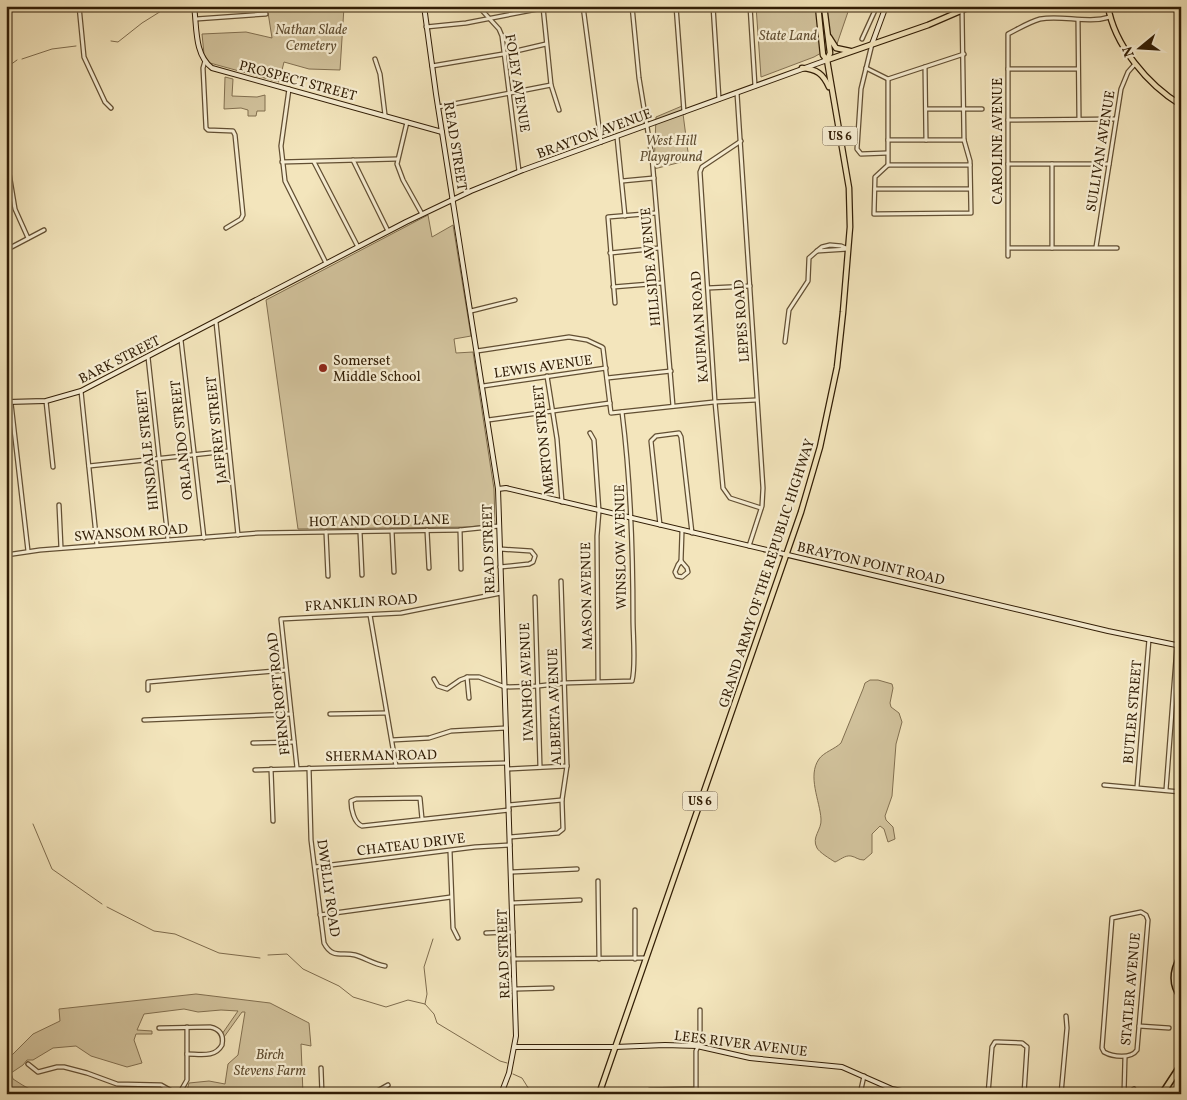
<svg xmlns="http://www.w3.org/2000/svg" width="1187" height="1100" font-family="Vollkorn,serif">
<rect width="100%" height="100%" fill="#f3e5bc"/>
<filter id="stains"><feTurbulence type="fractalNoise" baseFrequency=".004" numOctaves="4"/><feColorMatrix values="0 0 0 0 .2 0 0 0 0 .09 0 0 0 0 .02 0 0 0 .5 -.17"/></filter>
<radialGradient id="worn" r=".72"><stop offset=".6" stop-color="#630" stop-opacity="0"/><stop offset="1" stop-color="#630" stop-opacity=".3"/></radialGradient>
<!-- green -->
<g fill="#d2c39d" stroke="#827051">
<polygon points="267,6 344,7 340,70 309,69 284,62 279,82 210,63 204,54 202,34 246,32 272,38"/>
<polygon points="756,6 850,6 837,44 814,57 761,77"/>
<polygon points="225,77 233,79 232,96 257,97 265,95 265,111 257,111 256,116 248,116 248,110 241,108 224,109"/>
<polygon points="682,106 689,160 654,169 656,117"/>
<polygon points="428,215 432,237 453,225 471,336 454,339 456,353 473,352 494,489 495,524 469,527 298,529 266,300"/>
<path d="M870,680H878L892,684L893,688L890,703L891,707L899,713L902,722L896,744L892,796L885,816L886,820L893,827L895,839L888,842L884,829L880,826L872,834V853L864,860C858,860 856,857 851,856C845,855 840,860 835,862C830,859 819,852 817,848C811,837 822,830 821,819C820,801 807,776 819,759C824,752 835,749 841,743L863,689L865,683Z"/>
<path d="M196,994L270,1003L309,1023L311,1046L301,1044L303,1094H186L189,1083L209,1081L225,1084L228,1064L238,1055L245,1012H242L224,1037L222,1034L238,1011L221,1010L198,1012L184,1009L144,1014L137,1030L152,1031V1034H136L134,1040L142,1063L127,1067L91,1056L76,1046L53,1048L33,1060H27L23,1065L11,1073L13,1079C21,1084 29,1090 39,1092C48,1094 57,1091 67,1094H6V1061L33,1034L60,1021L59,1009Z"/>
</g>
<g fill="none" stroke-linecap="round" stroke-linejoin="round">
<!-- stream -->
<g stroke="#7e6c4e" stroke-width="1">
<polyline points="111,41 118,42 142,23 166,8"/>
<polyline points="22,59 52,49 76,46"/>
<polyline points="6,68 17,60"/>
<polyline points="33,824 52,869 102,904"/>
<polyline points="107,907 154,931 175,934 219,953 260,958"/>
<polyline points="268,955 287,954 303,969 339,986 353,997 386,1007 408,1000 425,1004 434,1014 437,1023 500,1061 507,1063"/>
<polyline points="425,1004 427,994 424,967 433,939"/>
<polyline points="513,1074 522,1078 532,1094"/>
</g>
<defs>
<g id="street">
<polyline points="79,6 84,57 105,102 111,108"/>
<polyline points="478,6 499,29 502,36 519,171"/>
<polyline points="583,6 601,142"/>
<polyline points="632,6 639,78 652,157 673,406"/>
<polyline points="676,6 684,112"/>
<polyline points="713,6 719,99"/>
<polyline points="750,6 755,86"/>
<polyline points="543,7 551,85 559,110"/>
<polyline points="196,19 266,14"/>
<polyline points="1078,20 1079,119"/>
<polyline points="426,27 466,23 543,8"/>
<polyline points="862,39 877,6"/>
<polyline points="872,44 861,89 857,149 861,154 887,153"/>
<polyline points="375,59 380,74 385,115"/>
<polyline points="205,61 203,68 206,128 208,130 233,131 235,135 243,215 241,219 226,228"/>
<polyline points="432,66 503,54 546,44"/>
<polyline points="925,67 926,140"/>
<polyline points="866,68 888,79 964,54"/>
<polyline points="1008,69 1078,69"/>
<polyline points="888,79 888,165 875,177 874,214 971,213 970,161 964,140 962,10"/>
<polyline points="289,89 281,146 285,181 326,263"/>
<polyline points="737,93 763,488 762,506 749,546"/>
<polyline points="438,107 551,85"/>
<polyline points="926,109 982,109"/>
<polyline points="1008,120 1116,119"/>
<polyline points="407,122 397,164 403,180 422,214"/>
<polyline points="617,137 625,216"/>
<polyline points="888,140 964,140"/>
<polyline points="741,141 702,167 700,172 715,402 723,488 730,498 761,508"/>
<polyline points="6,155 15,209 28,238"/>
<polyline points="353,160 388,231"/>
<polyline points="282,162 397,159"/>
<polyline points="314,162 358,247"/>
<polyline points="1008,164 1109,164"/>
<polyline points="1052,164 1052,248"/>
<polyline points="888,165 970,165"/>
<polyline points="622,181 654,178"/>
<polyline points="875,189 970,189"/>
<polygon points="830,245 841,246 848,249 817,251 822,247"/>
<polyline points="1096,247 1121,89 1128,72 1135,64"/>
<polyline points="1009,248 1117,248"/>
<polyline points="6,250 44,230"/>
<polyline points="610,253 659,248"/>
<path d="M1008,256V34C1018,29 1029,22 1040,19C1063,15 1087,24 1110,17"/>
<polyline points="613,287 662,283"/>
<polyline points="708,288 750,286"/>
<polyline points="615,303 608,217 656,213"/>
<polyline points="471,311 515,300"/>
<polyline points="216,322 238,535"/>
<polyline points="181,340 204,538"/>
<polyline points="785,342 789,310 808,281 809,258 817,251"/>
<polyline points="477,351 569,337 587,340 602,347 603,348 611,413 714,402 756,400"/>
<polyline points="148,357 168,540"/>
<polyline points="547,376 557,439 562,502"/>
<polyline points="607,378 671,371"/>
<polyline points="483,386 606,368"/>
<polyline points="81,391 97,545"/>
<polyline points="46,401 53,467"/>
<polyline points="11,403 28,551"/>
<polyline points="488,420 610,403"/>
<polyline points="590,433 594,440 599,511 597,536 598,681"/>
<polyline points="89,466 229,451"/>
<polyline points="59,505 61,548"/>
<polyline points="660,525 651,441 656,436 679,433 681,437 692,533"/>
<polyline points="427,530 429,568"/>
<polyline points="460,530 461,569"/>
<polyline points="392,531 394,572"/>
<polyline points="326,532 328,576"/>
<polyline points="360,532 362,575"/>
<polyline points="500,549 531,551 535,556 533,562 529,564 500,567"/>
<polyline points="6,555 40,550 258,533 460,530 499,526"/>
<polygon points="681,561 687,568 688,572 682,577 677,576 675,572 678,565"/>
<polyline points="681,561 682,531"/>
<polyline points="535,597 540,767"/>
<polyline points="370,615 396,766"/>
<polyline points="467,677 469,698"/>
<path d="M434,679L438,686L447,689L460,680L468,677H479L505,687L538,686L564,683L632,681C636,666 633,636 633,619C633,548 631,483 622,412"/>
<polyline points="148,690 148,682 286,670"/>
<polyline points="330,714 386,713"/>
<polyline points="144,720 291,714"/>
<polyline points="392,740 429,738 451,731 506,728"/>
<polyline points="253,743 294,742"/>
<polyline points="297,768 281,619 401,613 501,593"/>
<path d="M309,768L311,840L324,943C332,959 342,952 355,955C365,958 374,964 385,966"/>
<polyline points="271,769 273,821"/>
<polyline points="508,769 567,766"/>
<polyline points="255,770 507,763"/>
<polyline points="1104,785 1181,792"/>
<polyline points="1137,787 1149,639"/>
<polyline points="1166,790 1177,645"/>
<polyline points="509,805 562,800"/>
<path d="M422,819L420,798L356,799L351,801C351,809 354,823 362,826L509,810"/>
<polyline points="510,837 558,833 563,829 562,800 567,766 561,581"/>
<polyline points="450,851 453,928 458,938"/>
<polyline points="315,867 475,847 510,845"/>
<polyline points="512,872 577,869"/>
<polyline points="598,881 599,959"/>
<polyline points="513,903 580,900"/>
<polyline points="635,910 635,959"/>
<path d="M1141,912L1146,915L1148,920L1137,1050C1131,1059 1113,1057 1104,1052L1102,1048L1112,918Z"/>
<polyline points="320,915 451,897"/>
<polyline points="486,933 513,932"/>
<polyline points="514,959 646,958"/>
<polyline points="516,989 552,988"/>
<polyline points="1139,1026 1169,1028"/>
<path d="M159,1028L210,1027C220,1029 224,1035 222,1045C215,1058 200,1054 187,1054"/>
<polyline points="28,1064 38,1072 57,1067 64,1067 87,1073 117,1084 161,1085 177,1094"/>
<polyline points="321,1068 322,1094"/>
<polyline points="650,1090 696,1089 696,1051 700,1042 700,1010"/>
<polyline points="179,1094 187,1080 187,1027"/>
<polyline points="372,1094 388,1085"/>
<polyline points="860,1094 864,1076"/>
<polyline points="988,1094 992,1047 995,1042 998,1042 1022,1043 1027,1047 1024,1094"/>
<polyline points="1061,1094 1067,1028 1066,1016"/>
<polyline points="1124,1094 1125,1057"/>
<polyline points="1127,1094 1134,1089"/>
</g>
<g id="secondary">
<path d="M194,6C197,26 194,55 212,68L442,132"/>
<polyline points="424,6 436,94 498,489 516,1036 509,1073 501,1094"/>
<polyline points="872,44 886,6"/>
<polyline points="6,402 46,401 81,391 406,222 471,191 523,170 827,60"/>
<polyline points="498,489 506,488 1108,631 1181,646"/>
<polyline points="515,1047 615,1047 665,1045 697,1046 750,1058 842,1067 892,1089 906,1092 929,1094"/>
</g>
<g id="primary">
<polyline points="824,6 830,53 827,60"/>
<path d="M1108,6C1114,45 1148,85 1181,105"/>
<polyline points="829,37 836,48 850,51"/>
<polyline points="827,60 928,25 972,6"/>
<path d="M802,68C817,69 823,74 829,87"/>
<polyline points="599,1094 801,512 820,447 837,367 843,312 850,227 849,188 827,60 823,55 818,6"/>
</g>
<g id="highway">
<path d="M1181,956C1173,970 1171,984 1181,997"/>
<polyline points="1162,1094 1181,1065"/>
</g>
</defs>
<!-- street casing -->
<use href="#street" stroke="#624f33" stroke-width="5.5"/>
<!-- secondary casing -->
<use href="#secondary" stroke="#311d05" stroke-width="6"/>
<!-- primary casing -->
<use href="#primary" stroke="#311d05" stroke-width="7"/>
<!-- highway casing -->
<use href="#highway" stroke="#311d05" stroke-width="8"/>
<!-- street -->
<use href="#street" stroke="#f7eed3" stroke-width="3"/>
<!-- secondary -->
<use href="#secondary" stroke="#f7eed3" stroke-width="4"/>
<!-- primary -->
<use href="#primary" stroke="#f3e5bc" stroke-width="4.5"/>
<!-- highway -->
<use href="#highway" stroke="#f3e5bc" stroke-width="5"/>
</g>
<!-- markers -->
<circle fill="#8f2418" stroke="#f7eed3" stroke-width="2" cx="323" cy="368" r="5"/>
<g text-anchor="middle" stroke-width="4.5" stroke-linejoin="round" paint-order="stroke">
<!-- shield labels -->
<g fill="#f7eed3" stroke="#6c5c43" stroke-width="1">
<rect x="822.5" y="126.5" width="35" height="19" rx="4"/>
<rect x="682.5" y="791.5" width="35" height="19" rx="4"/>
</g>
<g font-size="12" font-weight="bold" fill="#311d05">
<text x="840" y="140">US 6</text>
<text x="700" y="805">US 6</text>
</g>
<!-- park labels -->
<g font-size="14" font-style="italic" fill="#614f33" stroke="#f7eed3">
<text x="311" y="34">Nathan Slade<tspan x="311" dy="16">Cemetery</tspan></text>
<text x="788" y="40">State Land</text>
<text x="671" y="145">West Hill<tspan x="671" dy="16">Playground</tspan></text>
<text x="270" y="1059">Birch<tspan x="270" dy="16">Stevens Farm</tspan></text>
</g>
<!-- street labels -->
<g font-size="14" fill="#311d05" stroke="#f7eed3">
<text transform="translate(298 80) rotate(15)" y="5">PROSPECT STREET</text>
<text transform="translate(518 83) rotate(81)" y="5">FOLEY AVENUE</text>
<text transform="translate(594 133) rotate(-20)" y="5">BRAYTON AVENUE</text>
<text transform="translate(997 141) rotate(-90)" y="5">CAROLINE AVENUE</text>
<text transform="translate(456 146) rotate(81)" y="5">READ STREET</text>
<text transform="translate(1100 151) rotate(-81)" y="5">SULLIVAN AVENUE</text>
<text transform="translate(650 267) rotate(-95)" y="5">HILLSIDE AVENUE</text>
<text transform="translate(741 321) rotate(-94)" y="5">LEPES ROAD</text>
<text transform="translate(699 327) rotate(-94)" y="5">KAUFMAN ROAD</text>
<text transform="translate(119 359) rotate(-27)" y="5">BARK STREET</text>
<text transform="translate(543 366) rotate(-8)" y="5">LEWIS AVENUE</text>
<text transform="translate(216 430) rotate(-96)" y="5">JAFFREY STREET</text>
<text transform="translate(181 440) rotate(-96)" y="5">ORLANDO STREET</text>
<text transform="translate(543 440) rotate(-96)" y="5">MERTON STREET</text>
<text transform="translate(147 450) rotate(-96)" y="5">HINSDALE STREET</text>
<text transform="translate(379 520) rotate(-1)" y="5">HOT AND COLD LANE</text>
<text transform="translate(131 532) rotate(-4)" y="5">SWANSOM ROAD</text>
<text transform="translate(620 547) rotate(-91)" y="5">WINSLOW AVENUE</text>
<text transform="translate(488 549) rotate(-92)" y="5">READ STREET</text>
<text transform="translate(871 563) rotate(13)" y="5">BRAYTON POINT ROAD</text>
<text transform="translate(766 573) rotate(-72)" y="5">GRAND ARMY OF THE REPUBLIC HIGHWAY</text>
<text transform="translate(586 596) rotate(-91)" y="5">MASON AVENUE</text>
<text transform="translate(361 602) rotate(-4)" y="5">FRANKLIN ROAD</text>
<text transform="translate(526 682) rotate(-92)" y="5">IVANHOE AVENUE</text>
<text transform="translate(278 694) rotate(-96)" y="5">FERNCROFT ROAD</text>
<text transform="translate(554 707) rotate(-92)" y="5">ALBERTA AVENUE</text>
<text transform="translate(1132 712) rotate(-85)" y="5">BUTLER STREET</text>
<text transform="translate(381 755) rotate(-1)" y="5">SHERMAN ROAD</text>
<text transform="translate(411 844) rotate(-7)" y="5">CHATEAU DRIVE</text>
<text transform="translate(329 888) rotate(82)" y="5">DWELLY ROAD</text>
<text transform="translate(503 954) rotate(-92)" y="5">READ STREET</text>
<text transform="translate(1130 989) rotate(-85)" y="5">STATLER AVENUE</text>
<text transform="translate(741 1043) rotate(7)" y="5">LEES RIVER AVENUE</text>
</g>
<!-- poi labels -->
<g font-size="14" fill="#311d05" stroke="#f7eed3" text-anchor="start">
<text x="333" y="365">Somerset<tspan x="333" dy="16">Middle School</tspan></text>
</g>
</g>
<!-- margin -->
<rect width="1187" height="1100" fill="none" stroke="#f3e5bc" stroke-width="25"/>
<rect x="8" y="8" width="1172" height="1085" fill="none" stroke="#311d05" stroke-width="2.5"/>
<rect x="12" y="12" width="1162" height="1075" fill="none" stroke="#311d05"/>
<!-- north arrow -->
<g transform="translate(1140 48) rotate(252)" stroke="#f7eed3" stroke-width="4" paint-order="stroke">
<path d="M0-4L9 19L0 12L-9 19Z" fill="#311d05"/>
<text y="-8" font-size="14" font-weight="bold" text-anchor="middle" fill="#311d05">N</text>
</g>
<rect width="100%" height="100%" filter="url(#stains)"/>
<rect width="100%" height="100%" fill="url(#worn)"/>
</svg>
